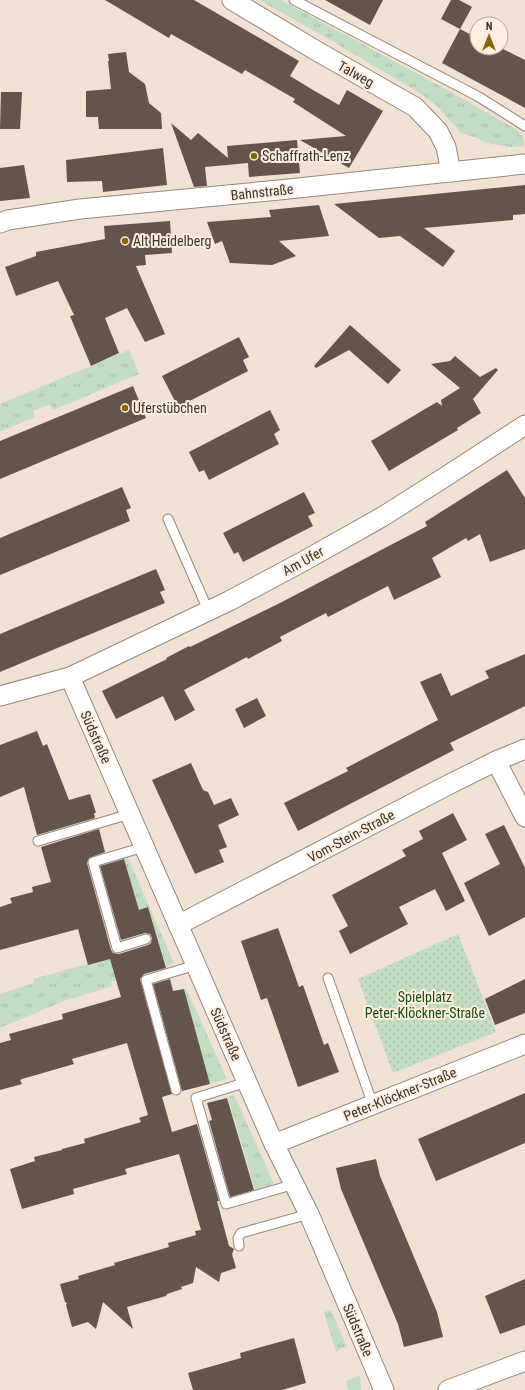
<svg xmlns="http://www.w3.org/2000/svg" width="525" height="1390" font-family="'Roboto Condensed',sans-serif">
<defs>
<pattern id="grass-tufts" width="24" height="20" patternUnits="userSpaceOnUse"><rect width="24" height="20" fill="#c3ddc1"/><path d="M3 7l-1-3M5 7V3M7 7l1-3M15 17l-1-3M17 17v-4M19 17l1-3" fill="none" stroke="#a8bea6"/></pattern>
<pattern id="park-dots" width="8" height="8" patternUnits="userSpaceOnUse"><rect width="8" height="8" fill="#c3ddc1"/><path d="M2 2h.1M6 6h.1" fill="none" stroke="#a8bea6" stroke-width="1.8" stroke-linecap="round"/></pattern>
</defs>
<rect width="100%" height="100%" fill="#f0e1d2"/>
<!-- grass -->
<g fill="url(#grass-tufts)">
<polygon points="259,0 281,0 451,92 517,130 523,137 524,146 510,147 491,144 484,142 477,138 461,133 437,106 421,94 332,41"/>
<polygon points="129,350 139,374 53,410 50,404 33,411 35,417 0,432 0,404"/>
<polygon points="128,858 174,963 166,966 148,907 139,910 124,859"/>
<polygon points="110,958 116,980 111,982 112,986 64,1001 0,1028 0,994 34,983 33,979"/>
<polygon points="186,988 227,1079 210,1084 184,989"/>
<polygon points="234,1095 274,1184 255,1190 228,1097"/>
<polygon points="331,1310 347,1347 342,1348 336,1352 324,1312"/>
<polygon points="360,1375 361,1390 348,1390 346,1381"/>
</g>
<!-- park -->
<polygon fill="url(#park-dots)" points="458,934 496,1032 393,1073 358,979"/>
<!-- building -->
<g fill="#65544c">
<polygon points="105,0 194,0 299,61 290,76 313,90 339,105 347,90 383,111 349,168 300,140 346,136 293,102 295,99 245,70 242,74 171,34 169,38"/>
<polygon points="325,0 383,0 370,25"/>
<polygon points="451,0 459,0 472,7 460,29 441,19"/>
<polygon points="460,29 477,38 477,48 501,48 525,60 525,108 442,63"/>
<polygon points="126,52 129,72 145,84 149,103 161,113 162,129 99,129 98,117 86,117 86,91 111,89 108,61 109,61 108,54"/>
<polygon points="1,92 22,92 20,129 0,129"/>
<polygon points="171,123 191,140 198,133 228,158 227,146 297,140 300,173 249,177 248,163 205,167 207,186 194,187"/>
<polygon points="163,148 167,185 103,192 102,181 67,182 66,160"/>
<polygon points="24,165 30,198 0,201 0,168"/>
<polygon points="525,185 525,214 513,215 513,220 424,228 455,251 443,267 400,236 379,238 334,204"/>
<polygon points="319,205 329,236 279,241 296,256 272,265 230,263 222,241 215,244 207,222 271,217 269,210"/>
<polygon points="170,221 172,253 145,255 146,265 136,266 165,334 145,342 127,308 105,318 119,353 91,366 70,316 74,315 58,281 16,296 5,267 36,256 36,252 105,239 104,226"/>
<polygon points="350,325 401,370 388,384 349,350 316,368 314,366"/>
<polygon points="239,337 249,357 243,360 248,371 178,407 162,376"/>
<polygon points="455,356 480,377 496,368 498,370 473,399 481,413 457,428 458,430 389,471 371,441 437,402 442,406 441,400 460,388 431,364 450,361"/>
<polygon points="133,386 146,418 0,479 0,441"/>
<polygon points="270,410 280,430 274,434 279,444 209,480 204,470 199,472 189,452"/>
<polygon points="507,470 525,498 525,549 490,562 480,534 468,541 466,538 432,558 441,577 394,600 388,586 328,617 326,613 280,637 282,641 248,659 247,657 184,690 195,710 186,715 175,721 163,696 116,719 102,691 167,659 166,658 189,646 190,647 280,603 427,526 425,522"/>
<polygon points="122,487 131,508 126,510 130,521 0,575 0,538"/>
<polygon points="304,492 315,513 308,516 313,526 243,562 238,552 234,554 223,533"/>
<polygon points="156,569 165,590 160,592 165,603 0,672 0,634"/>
<polygon points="525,654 525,706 450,743 454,750 298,831 284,803 348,771 346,768 438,720 420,682 441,673 451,696 489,678 485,671"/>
<polygon points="257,698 266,716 244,728 235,709"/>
<polygon points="37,731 43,746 47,744 69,800 90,794 96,813 94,813 95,818 37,835 24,787 0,797 0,745"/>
<polygon points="191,763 203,790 208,792 214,805 231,798 239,815 218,825 227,847 219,850 224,862 195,874 152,780"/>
<polygon points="453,813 467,840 442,853 465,901 446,911 435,889 399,907 408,924 350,954 339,931 348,926 332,895 406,856 402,850 423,839 419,831"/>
<polygon points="504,825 525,868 525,917 489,936 464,883 500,864 485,834"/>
<polygon points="99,829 105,852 89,858 87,863 111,950 113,953 119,954 148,945 151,943 152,938 150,934 145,933 121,940 100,866 124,859 139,910 148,907 166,968 144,974 140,979 172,1094 162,1097 172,1132 197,1124 219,1201 217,1201 229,1246 234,1249 232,1254 236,1268 221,1273 219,1282 196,1267 193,1283 181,1287 182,1289 167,1294 166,1296 127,1307 133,1329 103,1302 96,1329 88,1322 72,1327 66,1305 67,1303 65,1302 60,1284 79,1279 78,1276 115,1265 114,1263 169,1247 168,1243 196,1235 195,1231 201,1230 179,1154 125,1169 127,1174 73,1189 74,1194 22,1209 10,1169 35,1161 34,1157 62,1150 62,1149 85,1143 84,1139 141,1122 139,1118 148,1115 127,1043 72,1059 74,1064 22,1079 20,1080 22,1084 0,1090 0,1043 11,1040 9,1034 63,1019 62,1014 121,997 110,959 88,965 78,929 0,950 0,907 12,903 10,898 33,892 32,887 51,882 41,847"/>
<polygon points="278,928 299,987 303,985 324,1045 328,1043 339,1072 298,1087 267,998 261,1000 241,941"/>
<polygon points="170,979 173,991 184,989 210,1084 182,1091 153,984"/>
<polygon points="525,979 525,1013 495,1025 485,999"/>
<polygon points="525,1093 525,1143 436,1181 418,1139"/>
<polygon points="227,1098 254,1190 230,1197 209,1121 212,1120 207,1103"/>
<polygon points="376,1159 380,1176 437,1312 443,1337 404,1347 398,1324 341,1189 336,1168"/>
<polygon points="525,1279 525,1325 500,1334 485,1296"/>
<polygon points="294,1338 306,1383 282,1390 193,1390 188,1373 241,1358 240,1353"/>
</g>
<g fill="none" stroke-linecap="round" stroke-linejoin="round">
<defs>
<g id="service">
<polyline points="294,0 479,97 525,126"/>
<polyline points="168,519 208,610"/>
<polyline points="38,841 130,814"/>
<polyline points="144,847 93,862 117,948 146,939"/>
<polyline points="328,978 373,1105"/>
<polyline points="247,1082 196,1098 226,1204 295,1184"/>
<polyline points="176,1090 146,980 196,965"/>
<polyline points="239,1246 238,1238 241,1233 309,1214"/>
</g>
<g id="minor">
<polyline points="232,0 315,50 415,107 438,131 446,147 451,172"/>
<polyline points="0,223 8,220 80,209 279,190 525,164"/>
<polyline points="70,677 274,1144 309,1214 384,1390"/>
<polyline points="0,696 70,677 229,601 302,562 382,517 445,477 525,425"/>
<polyline points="496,761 525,817"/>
<polyline points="178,925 448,785 496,761 525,749"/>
<polyline points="274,1144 525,1044"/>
<polyline points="448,1390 525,1361"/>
</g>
</defs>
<!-- service casing -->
<use href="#service" stroke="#96897b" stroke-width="11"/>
<!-- minor casing -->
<use href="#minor" stroke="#96897b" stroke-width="21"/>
<!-- service -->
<use href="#service" stroke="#fff" stroke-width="9"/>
<!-- minor -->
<use href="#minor" stroke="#fff" stroke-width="19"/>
</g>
<!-- markers -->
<g fill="#856802" stroke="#fdeedf" stroke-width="1.5">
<circle cx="254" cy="156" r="4"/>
<circle cx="125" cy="241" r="4"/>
<circle cx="125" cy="408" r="4"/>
</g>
<g text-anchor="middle" stroke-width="4" stroke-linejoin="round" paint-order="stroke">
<!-- street labels -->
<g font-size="14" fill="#3a352f" stroke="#fdeedf">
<text transform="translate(356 74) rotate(29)" y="5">Talweg</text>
<text transform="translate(262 192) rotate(-6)" y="5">Bahnstraße</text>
<text transform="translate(303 561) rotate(-29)" y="5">Am Ufer</text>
<text transform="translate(96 737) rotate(66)" y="5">Südstraße</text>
<text transform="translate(351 836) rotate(-28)" y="5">Vom-Stein-Straße</text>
<text transform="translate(226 1034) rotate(66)" y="5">Südstraße</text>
<text transform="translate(400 1094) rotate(-22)" y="5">Peter-Klöckner-Straße</text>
<text transform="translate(358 1330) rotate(67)" y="5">Südstraße</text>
</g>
<!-- poi labels -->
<g font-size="14" fill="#3a352f" stroke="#fdeedf" text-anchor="start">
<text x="262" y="161">Schaffrath-Lenz</text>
<text x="133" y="246">Alt Heidelberg</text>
<text x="133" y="413">Uferstübchen</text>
</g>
<!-- park labels -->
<g font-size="14" fill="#164f15" stroke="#fdeedf">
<text x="425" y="1002">Spielplatz<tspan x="425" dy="16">Peter-Klöckner-Straße</tspan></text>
</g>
</g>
<!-- north arrow -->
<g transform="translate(489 36)"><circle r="19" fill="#fdeedf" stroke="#afa499"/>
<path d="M0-3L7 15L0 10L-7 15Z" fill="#856802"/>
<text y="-6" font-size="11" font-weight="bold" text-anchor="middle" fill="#3a352f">N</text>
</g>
</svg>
